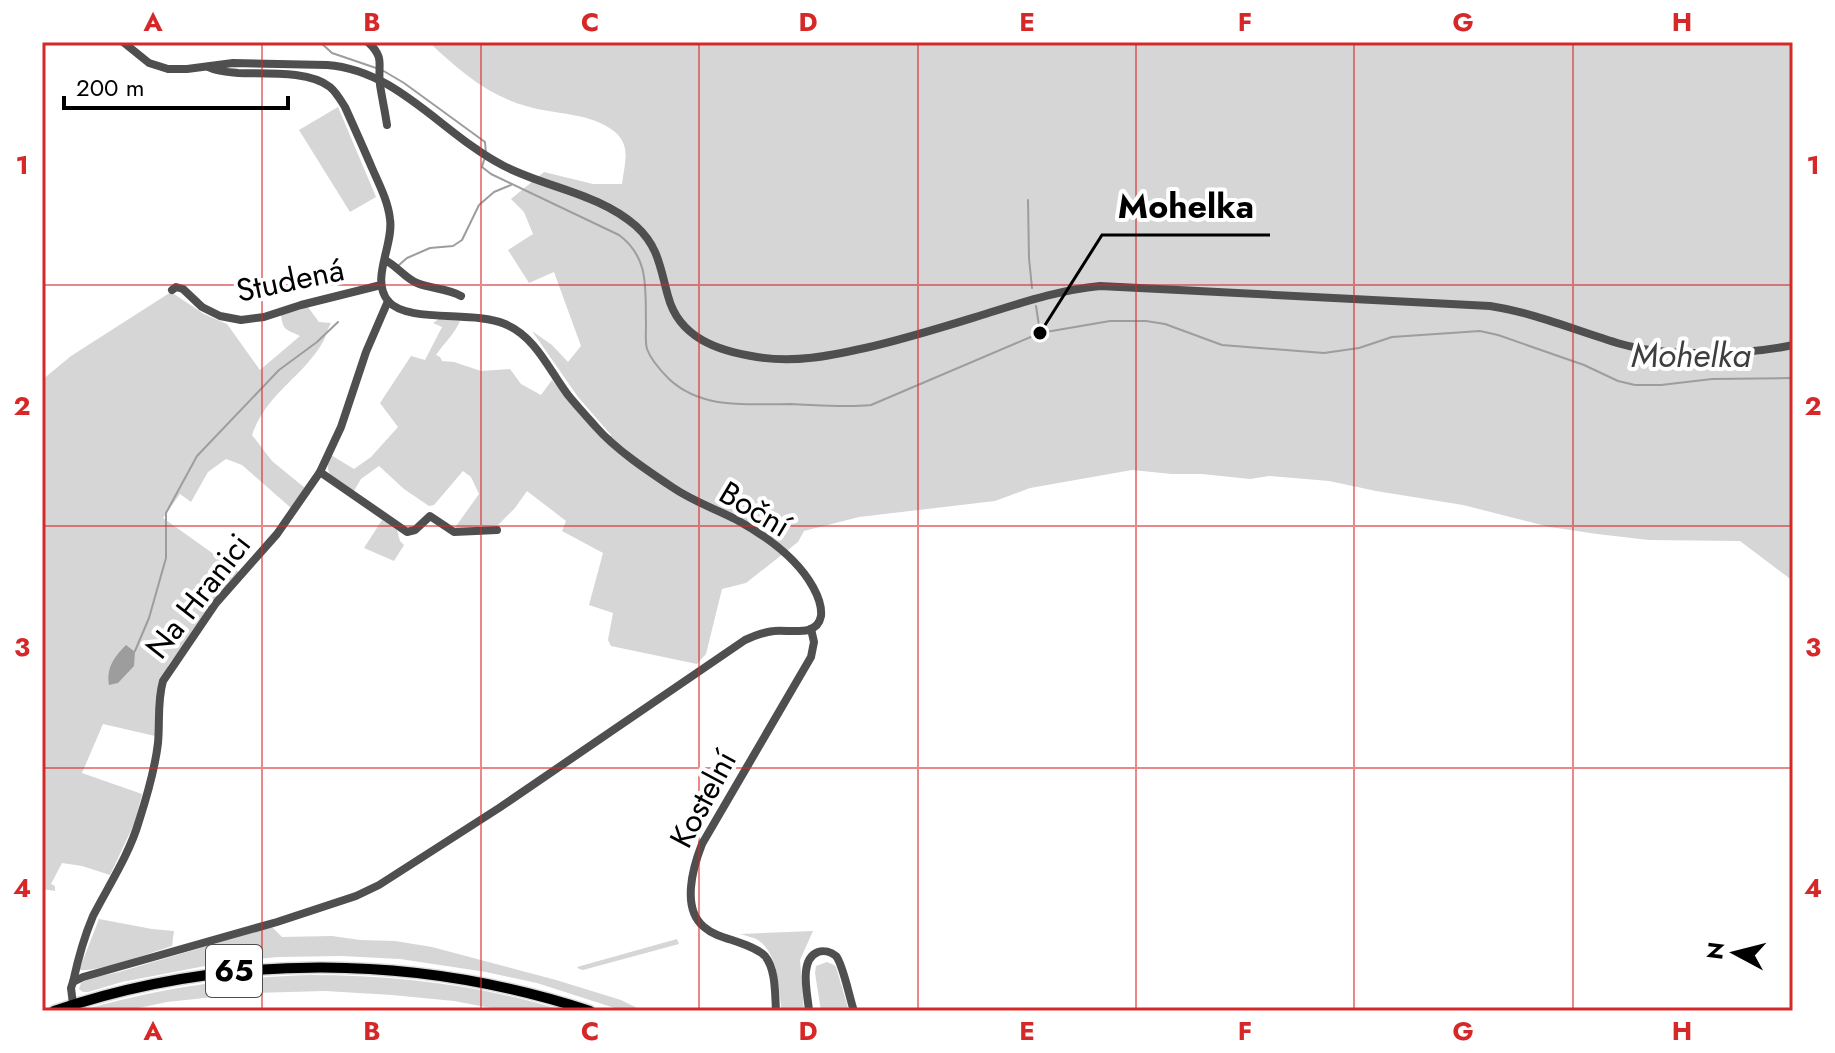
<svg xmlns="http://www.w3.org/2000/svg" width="1835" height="1053" font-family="Jost,sans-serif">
<rect width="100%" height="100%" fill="#fff"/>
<!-- green -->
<g fill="#d6d6d6">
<path d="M429,42H1793V581L1740,541L1649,540L1597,534L1550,527L1463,505L1376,491L1329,481L1269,476L1250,479L1202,474H1172L1132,470L1030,488L995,501L859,517L804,531L798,542L746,583L722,589L706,654L697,664L611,646L608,640L613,613L589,605L603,553L562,531L566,521L527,491L515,508L498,525L454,529L479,494L471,477L463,471L434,505L429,506L404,489L379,466L361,479L354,491C337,480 321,477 331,455L354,469L371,457L398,427L380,403L411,356L425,360L442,327L433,323L439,319L460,321C454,335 444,343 436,355L440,357L442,361L454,362L481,371L510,369L521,384L541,395L552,380L580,415L607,440L611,435L578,397L532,331L552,345L568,362L581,346L554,272L529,283L508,250L533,234L524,212L511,199L544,172L593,184H622C624,165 632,147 615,132C591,112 555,115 526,106C487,95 457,69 429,42Z"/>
<polygon points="338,107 376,197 350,212 299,130"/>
<path d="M171,292L204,314L227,324L260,370L300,336C287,329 283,332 281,315L308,307L319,322L331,323C328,328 326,335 324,340C304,377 267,392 252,435L272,461L305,488L291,508L242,465L226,459L208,472L191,502L180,494L163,518L239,572L169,664L163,676L155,736L103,724L82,773L142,794L135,822L110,875L82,866L62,863L51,884L55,886V891L42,889V380L71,356Z"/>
<polygon points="382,520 397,530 400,541 404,545 394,561 364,548"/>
<path d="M99,919L152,929L174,931L172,946C150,953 100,972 79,970Z"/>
<polygon points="272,927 282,937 332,936 360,940 395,941 432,947 556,980 621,1000 643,1011 624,1011 537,983 486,972 400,959 341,956 278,957 206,964 205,966 122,982 88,992 83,992 79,989 81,983 87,979 119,972"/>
<path d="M813,931L800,960L804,1011H782C778,988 779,954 758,940C753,937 746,936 740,934Z"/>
<polygon points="677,939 679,944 583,970 579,969 577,967"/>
<polygon points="827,962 834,965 836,967 849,1011 821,1011 815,973 816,966"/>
<path d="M310,975C396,975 482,985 564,1011H507L454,1001L392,995L325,991L251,993L167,1002L124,1011H79C155,989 231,977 310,975Z"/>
</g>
<!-- water -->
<path fill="#9d9d9d" d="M126,645L135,652L134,666L118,683L109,685C106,668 114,657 126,645Z"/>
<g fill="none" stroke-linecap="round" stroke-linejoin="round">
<!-- stream -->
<g stroke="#9d9d9d" stroke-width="2">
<polyline points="320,42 332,53 376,68"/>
<polyline points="382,70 404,83 485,142 486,154"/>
<path d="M484,160L482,167L491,174L619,235C650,258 645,289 646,324C646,332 645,342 647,349C651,360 661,371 669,379C702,410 749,404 791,404C818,405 844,408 871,405L1040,333L1110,321H1146L1165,324L1222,345L1324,353L1359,348L1392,337L1480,331L1498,335L1584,365L1618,381L1635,385H1661L1712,379L1793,378"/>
<polyline points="1028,200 1029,258 1032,288"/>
<polyline points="399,265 407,258 430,248 453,246 462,240 479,205 494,192 511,185"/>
<polyline points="1036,306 1040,332"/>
<polyline points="135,651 149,618 166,558 166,513 197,456 279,370 317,342 338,322"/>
</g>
<defs>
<path id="major" d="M54,1011C228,952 416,954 590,1011"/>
</defs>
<!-- major casing -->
<use href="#major" stroke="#dbdbdb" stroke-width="13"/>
<!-- minor -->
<g stroke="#4f4f4f" stroke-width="8">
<path d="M123,42L149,63L168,69H187L233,63L327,65C398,70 443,135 504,166C547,188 598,193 636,226C659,247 660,268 668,296C679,338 718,351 757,357C795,363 829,356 865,348C905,339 943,327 982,315C1021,303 1059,290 1100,286L1490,306C1536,313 1577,331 1621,344C1666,357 1748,355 1793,345"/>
<path d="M368,42C386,59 377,65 380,85C382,98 385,111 387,125"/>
<path d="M385,260C397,266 405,278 417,283C431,289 447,288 461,296"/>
<polyline points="172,290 176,287 183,289 202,307 220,316 241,320 264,317 301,305 381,285"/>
<polyline points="320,472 407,532 415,530 430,516 454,532 497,530"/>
<path d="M73,982C78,959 84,937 93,916C109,885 129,855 139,821C147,796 155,769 158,743C160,722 157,702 163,681L216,603L277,534L320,472L341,427L366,352L388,301"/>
<path d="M73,1004L71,988L73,982L83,977L277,922L356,896L379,885L499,808L745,640C754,636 763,632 774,631C789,629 817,638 821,616C822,606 818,596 813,587C797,558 766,536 737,520C714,508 694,502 672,487C648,471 615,449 596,427C587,417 577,406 568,395C549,370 536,337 505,324C473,310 408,324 388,301C370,279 394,245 390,219C388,201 379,184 372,168C363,147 354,127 345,107C340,99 336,92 330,87C309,70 264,74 238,73C227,72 218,72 208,67"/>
<path d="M776,1011C775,995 776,969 765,956C757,948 743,944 732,940C722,937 712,934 704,927C681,908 693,867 702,844L811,657L814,642L811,629"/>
<path d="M809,1011C808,995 798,960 818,952C824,950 831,952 836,956C843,964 850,1000 854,1011"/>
</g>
<!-- major -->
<use href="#major" stroke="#000" stroke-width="10"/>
</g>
<!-- grid -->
<path fill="none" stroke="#d62828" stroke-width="2" stroke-opacity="0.55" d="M262,42V1011M481,42V1011M699,42V1011M918,42V1011M1136,42V1011M1354,42V1011M1573,42V1011M42,285H1793M42,526H1793M42,768H1793"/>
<g text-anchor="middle" stroke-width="8" stroke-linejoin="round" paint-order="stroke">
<!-- shield labels -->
<rect fill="#fff" stroke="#4c4c4c" stroke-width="2" x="206" y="945" width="56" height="52" rx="6"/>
<g font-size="30" font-weight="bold" fill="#000">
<text x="234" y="981">65</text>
</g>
<!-- street labels -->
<g font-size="32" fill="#000" stroke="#fff">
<text transform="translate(290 280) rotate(-12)" y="11">Studená</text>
<text transform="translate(755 509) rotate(31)" y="11">Boční</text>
<text transform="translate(198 596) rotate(-52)" y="11">Na Hranici</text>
<text transform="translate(703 799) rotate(-62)" y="11">Kostelní</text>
</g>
<!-- water labels -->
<g font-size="34" font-style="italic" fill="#3e3e3e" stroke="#fff">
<text x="1691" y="367">Mohelka</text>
</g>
</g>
<!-- callouts -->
<path fill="none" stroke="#000" stroke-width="3" d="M1040 333L1102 235H1270"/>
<circle fill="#000" stroke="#fff" stroke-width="3" cx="1040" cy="333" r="8"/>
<g font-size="34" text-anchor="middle" font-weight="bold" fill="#000" stroke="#fff" stroke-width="8" stroke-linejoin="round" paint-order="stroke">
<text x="1186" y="218">Mohelka</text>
</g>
<!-- border -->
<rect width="1835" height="1053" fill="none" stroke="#ffffff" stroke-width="88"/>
<!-- north arrow -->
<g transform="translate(1735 953) rotate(277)" stroke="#ffffff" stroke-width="6" paint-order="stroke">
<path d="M0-6L14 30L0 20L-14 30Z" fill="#000000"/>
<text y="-12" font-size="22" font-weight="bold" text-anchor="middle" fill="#000000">N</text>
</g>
<!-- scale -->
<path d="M64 96v12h224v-12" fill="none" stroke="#000000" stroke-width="4"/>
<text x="76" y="96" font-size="24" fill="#000000" stroke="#ffffff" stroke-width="6" paint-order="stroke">200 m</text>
<rect x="44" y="44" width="1747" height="965" fill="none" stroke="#d62828" stroke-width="3"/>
<g font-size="26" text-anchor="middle" font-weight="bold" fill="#d62828">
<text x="153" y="31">A</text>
<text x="372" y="31">B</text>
<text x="590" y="31">C</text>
<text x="808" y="31">D</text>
<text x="1027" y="31">E</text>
<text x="1245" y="31">F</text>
<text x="1463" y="31">G</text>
<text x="1682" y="31">H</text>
<text x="22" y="174">1</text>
<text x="1813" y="174">1</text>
<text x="22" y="415">2</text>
<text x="1813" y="415">2</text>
<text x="22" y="656">3</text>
<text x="1813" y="656">3</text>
<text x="22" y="897">4</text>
<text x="1813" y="897">4</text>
<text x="153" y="1040">A</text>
<text x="372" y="1040">B</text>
<text x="590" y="1040">C</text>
<text x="808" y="1040">D</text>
<text x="1027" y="1040">E</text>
<text x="1245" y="1040">F</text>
<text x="1463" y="1040">G</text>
<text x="1682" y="1040">H</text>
</g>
</svg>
